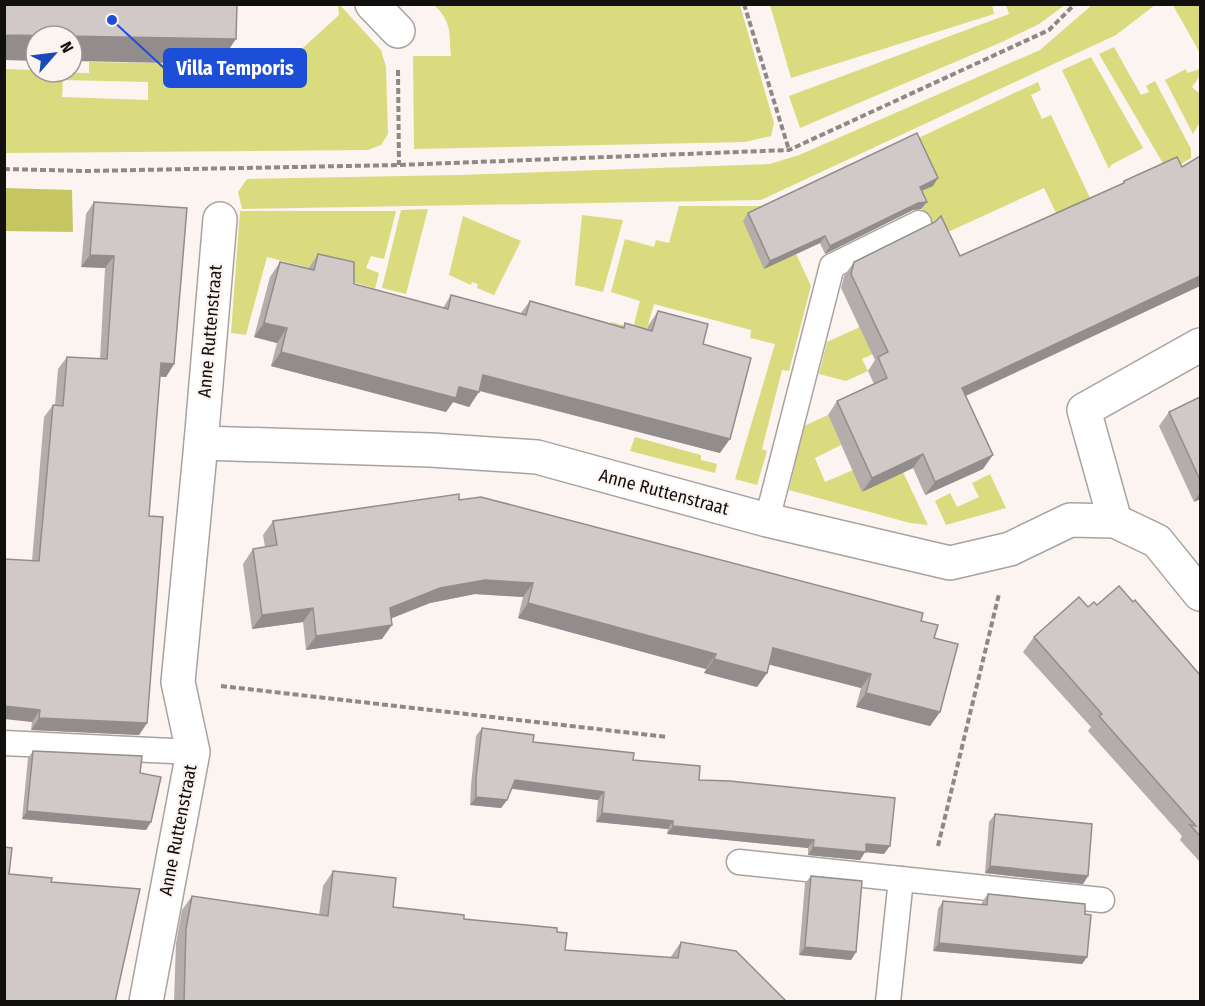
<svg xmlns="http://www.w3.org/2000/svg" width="1205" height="1006" font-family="'Fira Sans Condensed',sans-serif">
<rect width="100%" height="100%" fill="#fbf4f1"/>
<!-- green -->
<g fill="#dadb7e" fill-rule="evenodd">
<path d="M338,4L340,5L381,50L386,67L388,134L381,145L368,150L5,153V69L36,70V72L89,73V62L219,64L261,67L263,52L294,56L339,15ZM63,80L148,82V100L62,97Z"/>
<path d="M434,5H740L774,123L771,136L745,142L414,149L413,56H451C449,32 452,22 434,5Z"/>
<polygon points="992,5 994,14 791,78 770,5"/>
<polygon points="1006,5 1065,5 1039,24 1002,42 800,128 789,96 1009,14"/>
<polygon points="1092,5 1155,5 1116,35 761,200 242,209 238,192 247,179 459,175 770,164 799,155 1040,50"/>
<polygon points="1173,5 1200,5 1200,53 1174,7"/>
<polygon points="1114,47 1141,95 1149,92 1146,86 1155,81 1191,149 1191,158 1168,172 1099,54"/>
<polygon points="1091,57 1143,148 1111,165 1109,169 1062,70"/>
<polygon points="1186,69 1187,73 1200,69 1200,76 1192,87 1200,94 1200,122 1193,134 1165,80"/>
<polygon points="1038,82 1041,90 1031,95 1042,119 1051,115 1097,213 1060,221 1044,188 935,238 915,194 933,185 912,141"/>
<polygon points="679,206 774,206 811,286 789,371 782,370 762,449 767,451 757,485 735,479 775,344 750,338 751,330 654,304 642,346 609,331 611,322 633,328 640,301 611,292 625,239 654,247 656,240 669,243"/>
<polygon points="428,209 406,294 382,288 401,210"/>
<polygon points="240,211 396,211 384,259 371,256 366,268 379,273 375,289 344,279 344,277 267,257 246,335 231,333"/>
<polygon points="582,215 623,220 603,292 575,285"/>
<polygon points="463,216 521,241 494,295 477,288 478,284 472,282 471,285 449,275"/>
<polygon points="908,305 921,332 862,359 868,371 846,381 819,374 827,342"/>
<polygon points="828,415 841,445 815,458 825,482 853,470 863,492 902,470 928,525 910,523 789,490 804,426"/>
<polygon points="635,437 701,455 701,460 717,464 715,473 630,451"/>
<polygon points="990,474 1006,508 946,525 935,501 950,493 957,507 979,497 972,483"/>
</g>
<!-- forest -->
<polygon fill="#c5c662" points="5,188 72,190 73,232 5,231"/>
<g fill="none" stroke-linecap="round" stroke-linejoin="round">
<defs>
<g id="lane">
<polyline points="767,520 832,266 919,223"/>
<polyline points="4,743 193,752"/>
<polyline points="739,862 1102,900"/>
<polyline points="888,1002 901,879"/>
</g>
<g id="street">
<polyline points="372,4 398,31"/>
<polyline points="201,443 431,450 537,457 767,520 950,563 1010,549 1070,520 1115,521 1157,541 1200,594"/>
<polyline points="1115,521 1084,410 1200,345"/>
<polyline points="146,1002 193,752 178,682 201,443 220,219"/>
</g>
</defs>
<!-- lane casing -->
<use href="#lane" stroke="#a9a29f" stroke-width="27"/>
<!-- street casing -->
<use href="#street" stroke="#a9a29f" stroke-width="36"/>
<!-- path -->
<g stroke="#8e8987" stroke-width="4" stroke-dasharray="6 3" stroke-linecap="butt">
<polyline points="744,4 789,150"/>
<polyline points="398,70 399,165"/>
<polyline points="4,169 86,171 399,165 789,150 1049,30 1075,4"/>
<polyline points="221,686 667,737"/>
<polyline points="938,846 999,594"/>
</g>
<!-- lane -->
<use href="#lane" stroke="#fff" stroke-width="24"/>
<!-- street -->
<use href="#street" stroke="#fff" stroke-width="33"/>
</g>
<!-- wall -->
<g fill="#b4adac">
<polygon points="1200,156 1200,286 966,396 983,469 925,495 913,468 862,492 828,415 837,401 874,384 868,371 875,360 841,288 844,276 854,262 960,256 1122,184 1124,181 1182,167"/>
<polygon points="933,186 922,191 927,202 921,209 913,210 825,254 820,243 764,269 743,221 748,213"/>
<polygon points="94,202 174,364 166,377 160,376 149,516 147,723 139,735 31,730 32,722 32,561 44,417 53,405 55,405 58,369 67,357 100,359 105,268 81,267 86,214"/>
<polygon points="318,254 354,284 443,308 451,295 520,314 530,301 623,327 625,323 647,330 648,326 658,311 703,344 720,453 479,391 469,407 453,402 446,412 271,366 277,343 254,337 270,277 280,262 308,269"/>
<polygon points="1200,397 1200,499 1194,502 1159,426 1169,412"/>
<polygon points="459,500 921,621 934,638 940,712 930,726 856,707 861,688 769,664 767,673 757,687 704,673 706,669 518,618 523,597 475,594 430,603 391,618 382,639 306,650 303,622 252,629 243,564 253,549 265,547 263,535 273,521"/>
<polygon points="1133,602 1200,675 1200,862 1180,840 1182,836 1088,731 1091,727 1023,652 1034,637 1088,607 1097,605"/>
<polygon points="482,728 533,742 633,760 699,780 884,854 865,852 860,860 808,855 808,848 667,834 668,829 596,822 598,800 512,789 507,800 501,808 470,805 471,785 476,736"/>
<polygon points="33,751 140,773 151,822 146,830 22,819 28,758"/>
<polygon points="995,814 1088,876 1083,884 985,873 989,822"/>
<polygon points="333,871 393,907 464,919 557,932 565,950 670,958 681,942 787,1002 174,1002 176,943 182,910 192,896 319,915 323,886"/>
<polygon points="811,876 856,952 851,960 799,955 805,883"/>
<polygon points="988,894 1085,914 1087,957 1082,964 933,951 938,909 943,901 982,905 982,902"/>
</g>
<!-- shaded-wall -->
<g fill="#928d8c">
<polygon points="4,35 65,36 36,36 36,61 4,60"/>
<polygon points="72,36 236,39 219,64 72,61"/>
<polygon points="938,178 933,186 914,194 920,187"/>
<polygon points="927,202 921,209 913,210 825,254 830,246 918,203"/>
<polygon points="825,236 820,243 764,269 770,261"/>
<polygon points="90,255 114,256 105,268 81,267"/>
<polygon points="1200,276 1200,286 952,402 962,388"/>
<polygon points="264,323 287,328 277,343 254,337"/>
<polygon points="281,352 459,387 479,392 469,407 453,402 446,412 271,366"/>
<polygon points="161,363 174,364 166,377 152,376"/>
<polygon points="483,375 730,439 720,453 473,389"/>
<polygon points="923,454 913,468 862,492 872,478"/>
<polygon points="993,455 983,469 925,495 935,482"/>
<polygon points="1200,492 1200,499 1194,502"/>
<polygon points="485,580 533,583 523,597 475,594 430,603 380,623 390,608 440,588"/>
<polygon points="528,603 716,654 706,669 518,618"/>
<polygon points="313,608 303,622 252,629 262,615"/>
<polygon points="392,625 382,639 306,650 316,636"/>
<polygon points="773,648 871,674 861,688 763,663"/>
<polygon points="714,659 767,673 757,687 704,673"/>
<polygon points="866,693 940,712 930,726 856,707"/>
<polygon points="4,706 40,710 32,722 4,719"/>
<polygon points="39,718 147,723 139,735 31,730"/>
<polygon points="515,780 604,792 598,800 509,788"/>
<polygon points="476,797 507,800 501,808 470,805"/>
<polygon points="27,811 151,822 146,830 22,819"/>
<polygon points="602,813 673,821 668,829 596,822"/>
<polygon points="673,826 814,840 808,848 667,834"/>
<polygon points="866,844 890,846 884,854 865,852 860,860 808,855 813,847"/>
<polygon points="990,866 1088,876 1083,884 985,873"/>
<polygon points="939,943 1087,957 1082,964 933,951"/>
<polygon points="805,947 856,952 851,960 799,955"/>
</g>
<!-- building -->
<g fill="#d1c9c8" stroke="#928d8c" stroke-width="1.5">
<polygon points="4,4 237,4 236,39 4,35"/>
<polygon points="917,133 938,178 920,187 927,202 918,203 830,246 825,236 770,261 748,213"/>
<polygon points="1200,156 1200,276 962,388 993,455 935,482 923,454 872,478 837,401 887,378 878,357 888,352 851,274 854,262 935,222 941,216 960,256 1124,183 1124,181 1177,157 1182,167"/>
<polygon points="94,202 187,208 174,364 161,363 149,516 163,517 147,723 39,718 40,710 4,706 4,559 39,561 53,405 63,406 67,357 107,359 114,256 90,255"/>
<polygon points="318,254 354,262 354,284 448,309 451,295 526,315 530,301 624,328 625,323 652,331 658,311 708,324 703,344 751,358 730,439 483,375 479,392 459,387 456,398 281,352 287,328 264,323 280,262 314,270"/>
<polygon points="1200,397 1200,480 1169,412"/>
<polygon points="459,494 459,500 481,497 923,613 921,621 938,625 934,638 958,644 940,712 866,693 871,674 773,648 767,673 714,659 716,654 528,603 533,583 485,580 440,588 390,608 392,625 316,636 313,608 262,615 253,549 277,545 273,521"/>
<polygon points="1119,586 1133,602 1135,600 1200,675 1200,836 1190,825 1196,826 1099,716 1102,714 1034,637 1079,597 1088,607 1094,602 1097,605"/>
<polygon points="482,728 534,735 533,742 634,753 633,760 700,766 699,780 730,781 895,798 890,846 866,844 866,852 813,847 814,840 673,826 673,821 602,813 604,792 515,780 507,800 476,797 476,777"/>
<polygon points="33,751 142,756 140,773 161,777 151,822 27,811"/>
<polygon points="995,814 1092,824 1088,876 990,866"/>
<polygon points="4,847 12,848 9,874 52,878 51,882 140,889 115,1002 4,1002"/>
<polygon points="333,871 396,878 393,907 464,915 464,919 557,928 557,932 567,933 565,950 678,958 681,942 736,951 787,1002 184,1002 186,929 192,896 328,916"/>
<polygon points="811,876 862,881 856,952 805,947"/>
<polygon points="988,894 1085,904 1085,914 1091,915 1087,957 939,943 943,901 987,905"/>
</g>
<g text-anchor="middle" stroke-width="4.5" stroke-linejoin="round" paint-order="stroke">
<!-- street labels -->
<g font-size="18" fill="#12100f" stroke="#fbf4f1">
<text transform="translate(210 331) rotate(-85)" y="6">Anne Ruttenstraat</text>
<text transform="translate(664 492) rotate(15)" y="6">Anne Ruttenstraat</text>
<text transform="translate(178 830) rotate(-79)" y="6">Anne Ruttenstraat</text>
</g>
</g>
<!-- callouts -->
<path fill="none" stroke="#1d4ed8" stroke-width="2" d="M112 20L164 68"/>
<circle fill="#1d4ed8" stroke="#fbf4f1" stroke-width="2" cx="112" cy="20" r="6"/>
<rect fill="#1d4ed8" stroke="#1d4ed8" stroke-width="2" x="164" y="49" width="142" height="38" rx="6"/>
<g font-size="20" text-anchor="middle" font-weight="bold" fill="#fff">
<text x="235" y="75">Villa Temporis</text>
</g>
<!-- border -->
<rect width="1205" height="1006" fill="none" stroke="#12100f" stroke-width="12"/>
<!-- north arrow -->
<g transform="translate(54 54) rotate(62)"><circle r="28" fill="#fbf4f1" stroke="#9e9997" stroke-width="1.5"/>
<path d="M0-4.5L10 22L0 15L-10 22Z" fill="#194bb8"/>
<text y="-9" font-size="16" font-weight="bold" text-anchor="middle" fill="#12100f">N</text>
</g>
</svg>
